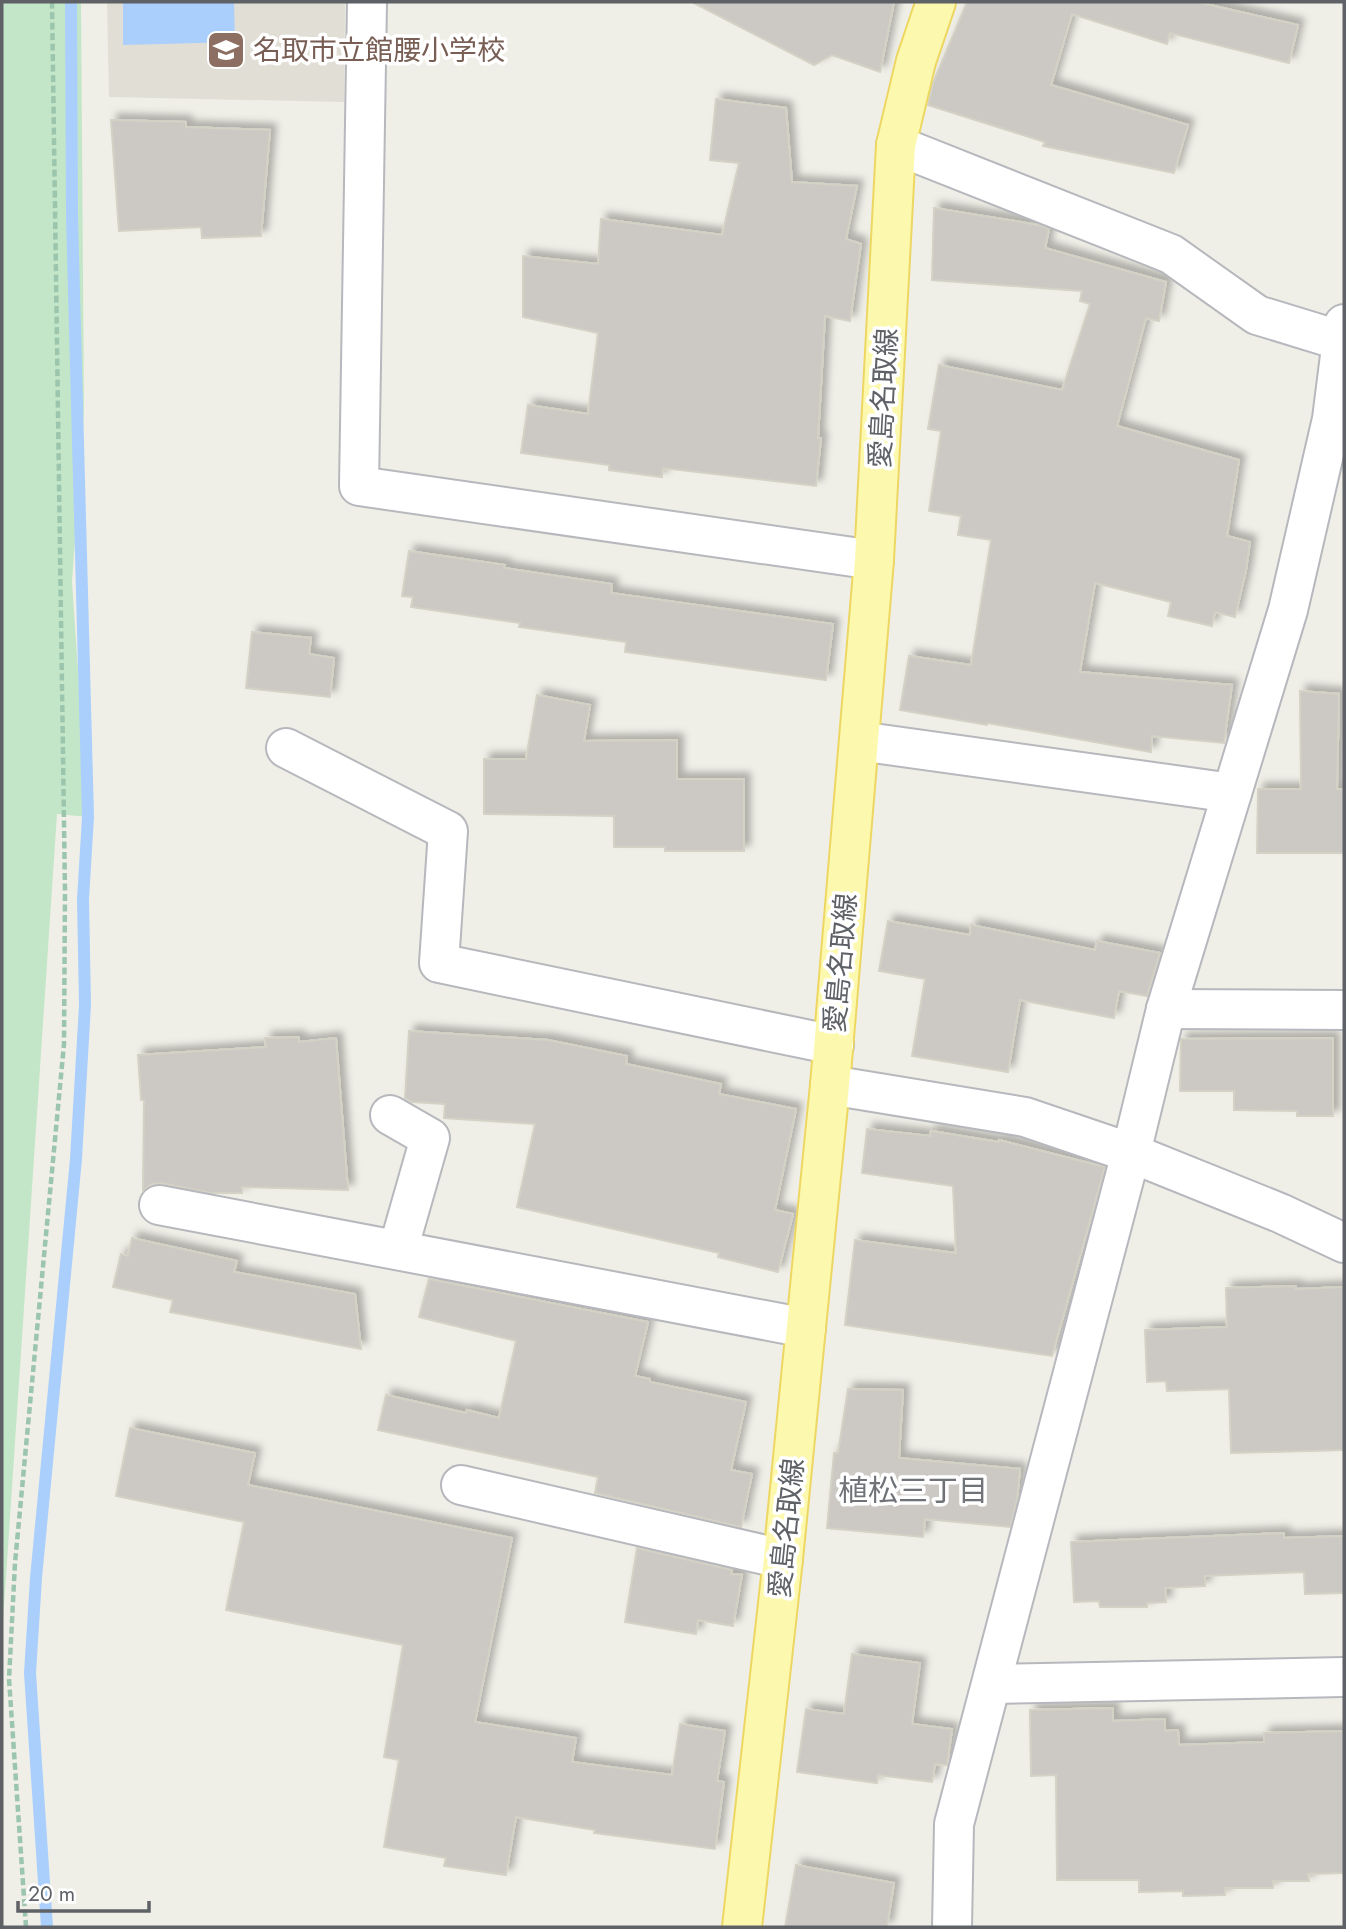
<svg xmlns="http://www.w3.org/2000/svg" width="1346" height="1929" font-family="Jost,'Noto Sans JP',sans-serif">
<defs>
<filter id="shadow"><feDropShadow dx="6" dy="-6" stdDeviation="3.5" flood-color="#0004"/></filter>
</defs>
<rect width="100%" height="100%" fill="#f0efe7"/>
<!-- education -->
<polygon fill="#e0ded5" points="107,2 345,2 344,102 109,97"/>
<!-- green -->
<polygon fill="#c4e6c8" points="2,2 81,2 84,410 72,582 88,817 57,814 2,1637"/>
<!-- water -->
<polygon fill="#aacffc" points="123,2 234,2 235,42 123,45"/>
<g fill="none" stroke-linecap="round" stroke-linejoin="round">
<!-- stream -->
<polyline stroke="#aacffc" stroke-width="12" points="47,1927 30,1673 36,1578 76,1159 85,1005 83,899 88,817 72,217 71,2"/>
</g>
<!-- building -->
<g fill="#ccc9c4" stroke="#d4d1c5" stroke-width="2" filter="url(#shadow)">
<polygon points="692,2 894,2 880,72 832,55 814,65"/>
<polygon points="967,2 1197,2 1298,25 1289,63 1170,33 1167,44 1072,14 1051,85 1188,125 1174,173 1043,146 1045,142 928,105 933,83"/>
<polygon points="716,99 786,108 792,182 857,186 846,239 861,244 850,321 825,316 818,438 821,438 816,486 663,468 662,477 609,470 609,465 521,453 528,405 588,414 598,333 523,317 523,256 598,264 601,219 722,235 739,163 710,160"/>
<polygon points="111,120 186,122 186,127 270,130 261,236 202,238 201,227 119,231"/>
<polygon points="934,208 1039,225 1049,229 1045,248 1166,282 1159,321 1146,318 1117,426 1239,460 1227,536 1250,542 1246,570 1235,617 1215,612 1212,626 1168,616 1171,602 1095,583 1080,672 1232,685 1224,743 1152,736 1151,752 988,723 987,725 900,710 909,656 971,665 991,540 958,535 961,516 929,511 941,431 928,429 939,365 1062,390 1090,304 1080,301 1082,291 932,280"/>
<polygon points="409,551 505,565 504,568 612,584 611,593 833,624 826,680 625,652 626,642 519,627 520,623 411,607 413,597 402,596"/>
<polygon points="252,632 311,638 309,654 334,658 330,697 246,688"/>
<polygon points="1300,691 1339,694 1337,789 1344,789 1344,853 1257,853 1258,789 1301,789"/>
<polygon points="537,695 590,705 584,741 677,740 677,779 744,779 744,851 665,851 665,847 614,847 614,816 484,814 484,759 526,759"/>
<polygon points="888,921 970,935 971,925 1095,950 1097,941 1160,953 1147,996 1119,991 1114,1018 1020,1000 1008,1072 912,1056 925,979 879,971"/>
<polygon points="409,1031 548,1040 627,1056 626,1064 721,1084 719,1094 796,1109 775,1210 793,1214 778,1272 718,1257 719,1253 517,1207 535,1124 444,1118 445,1104 412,1102 405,1098"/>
<polygon points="299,1037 299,1042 336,1038 348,1190 242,1187 242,1193 210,1193 162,1183 152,1184 143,1190 144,1100 141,1100 138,1055 266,1047 265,1038"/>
<polygon points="1333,1038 1333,1116 1297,1116 1297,1111 1234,1110 1234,1091 1180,1091 1181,1039"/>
<polygon points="867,1129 930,1136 931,1131 999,1142 999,1140 1105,1167 1052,1356 845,1325 855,1240 956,1253 953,1186 862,1173"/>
<polygon points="132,1238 237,1261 234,1272 355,1294 361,1349 170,1312 173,1300 113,1287 121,1254 128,1256"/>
<polygon points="429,1279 648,1322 635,1376 650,1379 650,1382 746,1402 731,1470 752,1474 741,1527 595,1493 598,1477 378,1430 386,1395 466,1413 467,1410 499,1418 516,1341 419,1317"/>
<polygon points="1296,1286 1296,1289 1344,1287 1344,1450 1231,1453 1229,1389 1167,1391 1166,1381 1147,1382 1145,1330 1227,1327 1226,1288"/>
<polygon points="848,1389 903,1390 899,1458 1020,1469 1017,1500 1010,1527 925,1519 923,1537 827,1528 834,1453 838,1453"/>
<polygon points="130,1428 255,1453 248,1485 512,1538 475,1722 576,1738 572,1762 672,1775 680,1724 725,1731 717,1781 724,1782 715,1849 594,1833 595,1830 516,1817 506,1875 444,1866 446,1858 384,1847 399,1760 384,1757 403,1645 226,1610 244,1522 116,1496"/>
<polygon points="1284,1533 1284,1538 1344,1536 1344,1593 1305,1594 1304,1572 1205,1576 1205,1586 1165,1588 1166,1602 1147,1603 1147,1607 1100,1607 1099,1601 1074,1602 1071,1542"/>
<polygon points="637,1548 732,1570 731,1574 742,1575 733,1626 698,1620 696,1634 625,1622"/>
<polygon points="852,1654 920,1663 912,1724 952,1729 947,1765 935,1764 932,1782 878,1775 877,1783 797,1772 806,1709 844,1714"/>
<polygon points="1113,1708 1113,1721 1165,1719 1165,1731 1178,1730 1179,1745 1264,1742 1264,1733 1344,1731 1344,1873 1308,1874 1309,1881 1273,1881 1273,1888 1225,1888 1225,1895 1183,1896 1183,1891 1139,1892 1139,1880 1057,1880 1056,1775 1031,1776 1030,1710"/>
<polygon points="796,1865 894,1883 887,1927 785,1927"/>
</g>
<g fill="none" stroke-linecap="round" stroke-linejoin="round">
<defs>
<g id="minor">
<polyline points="367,2 359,486 874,560"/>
<polyline points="896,145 1171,254 1257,315 1342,341"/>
<polyline points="859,741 1232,793"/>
<polyline points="286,748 448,831 439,963 834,1045"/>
<polyline points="1166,1009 1344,1010"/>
<polyline points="830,1085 1025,1117 1131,1153 1280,1213 1344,1243"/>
<polyline points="390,1115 430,1138 398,1250"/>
<polyline points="159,1205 806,1328"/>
<polyline points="461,1485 783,1559"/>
<polyline points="992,1684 1344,1677"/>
<polyline points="952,1927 954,1824 1131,1153 1166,1009 1288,610 1332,419 1344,324"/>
</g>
<polyline id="major" points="742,1927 783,1559 830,1085 874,560 896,145 916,61 936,2"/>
</defs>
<!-- minor casing -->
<use href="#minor" stroke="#b7b8bd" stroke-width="42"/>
<!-- major casing -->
<use href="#major" stroke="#edd762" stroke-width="42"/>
<!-- path -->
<polyline stroke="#9cc5ad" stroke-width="4.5" stroke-dasharray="7 3.5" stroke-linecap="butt" points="26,1927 9,1679 15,1563 64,1044 65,891 52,2"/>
<!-- minor -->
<use href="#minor" stroke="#fff" stroke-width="38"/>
<!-- major -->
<use href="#major" stroke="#fcf9af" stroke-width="38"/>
</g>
<!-- icons -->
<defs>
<symbol id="school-square" viewBox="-11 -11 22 22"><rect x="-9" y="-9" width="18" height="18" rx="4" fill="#8d6e63" stroke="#fff"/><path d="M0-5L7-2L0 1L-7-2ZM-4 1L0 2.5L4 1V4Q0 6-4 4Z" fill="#fff"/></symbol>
</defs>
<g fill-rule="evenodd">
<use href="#school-square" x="204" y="28" width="44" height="44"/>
</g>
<g text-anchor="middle" stroke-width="7" stroke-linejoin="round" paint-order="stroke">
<!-- education labels -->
<g font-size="28" fill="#785e54" stroke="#fff" text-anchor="start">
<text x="253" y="60">名取市立館腰小学校</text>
</g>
<!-- street labels -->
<g font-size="28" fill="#5e6166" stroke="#fff">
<text transform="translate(883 398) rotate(-87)" y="10">愛島名取線</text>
<text transform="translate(840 963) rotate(-85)" y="10">愛島名取線</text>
<text transform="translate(786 1528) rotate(-84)" y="10">愛島名取線</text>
</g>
<!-- neighbourhood labels -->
<g font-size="30" fill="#6f7378" stroke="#fff">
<text x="913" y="1501">植松三丁目</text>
</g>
</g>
<!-- border -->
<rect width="1346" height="1929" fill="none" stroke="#5e6166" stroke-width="7"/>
<!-- scale -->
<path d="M18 1901v10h131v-10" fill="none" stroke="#5e6166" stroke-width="3.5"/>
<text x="28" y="1901" font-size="21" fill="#5e6166" stroke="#ffffff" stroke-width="5" paint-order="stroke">20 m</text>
</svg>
